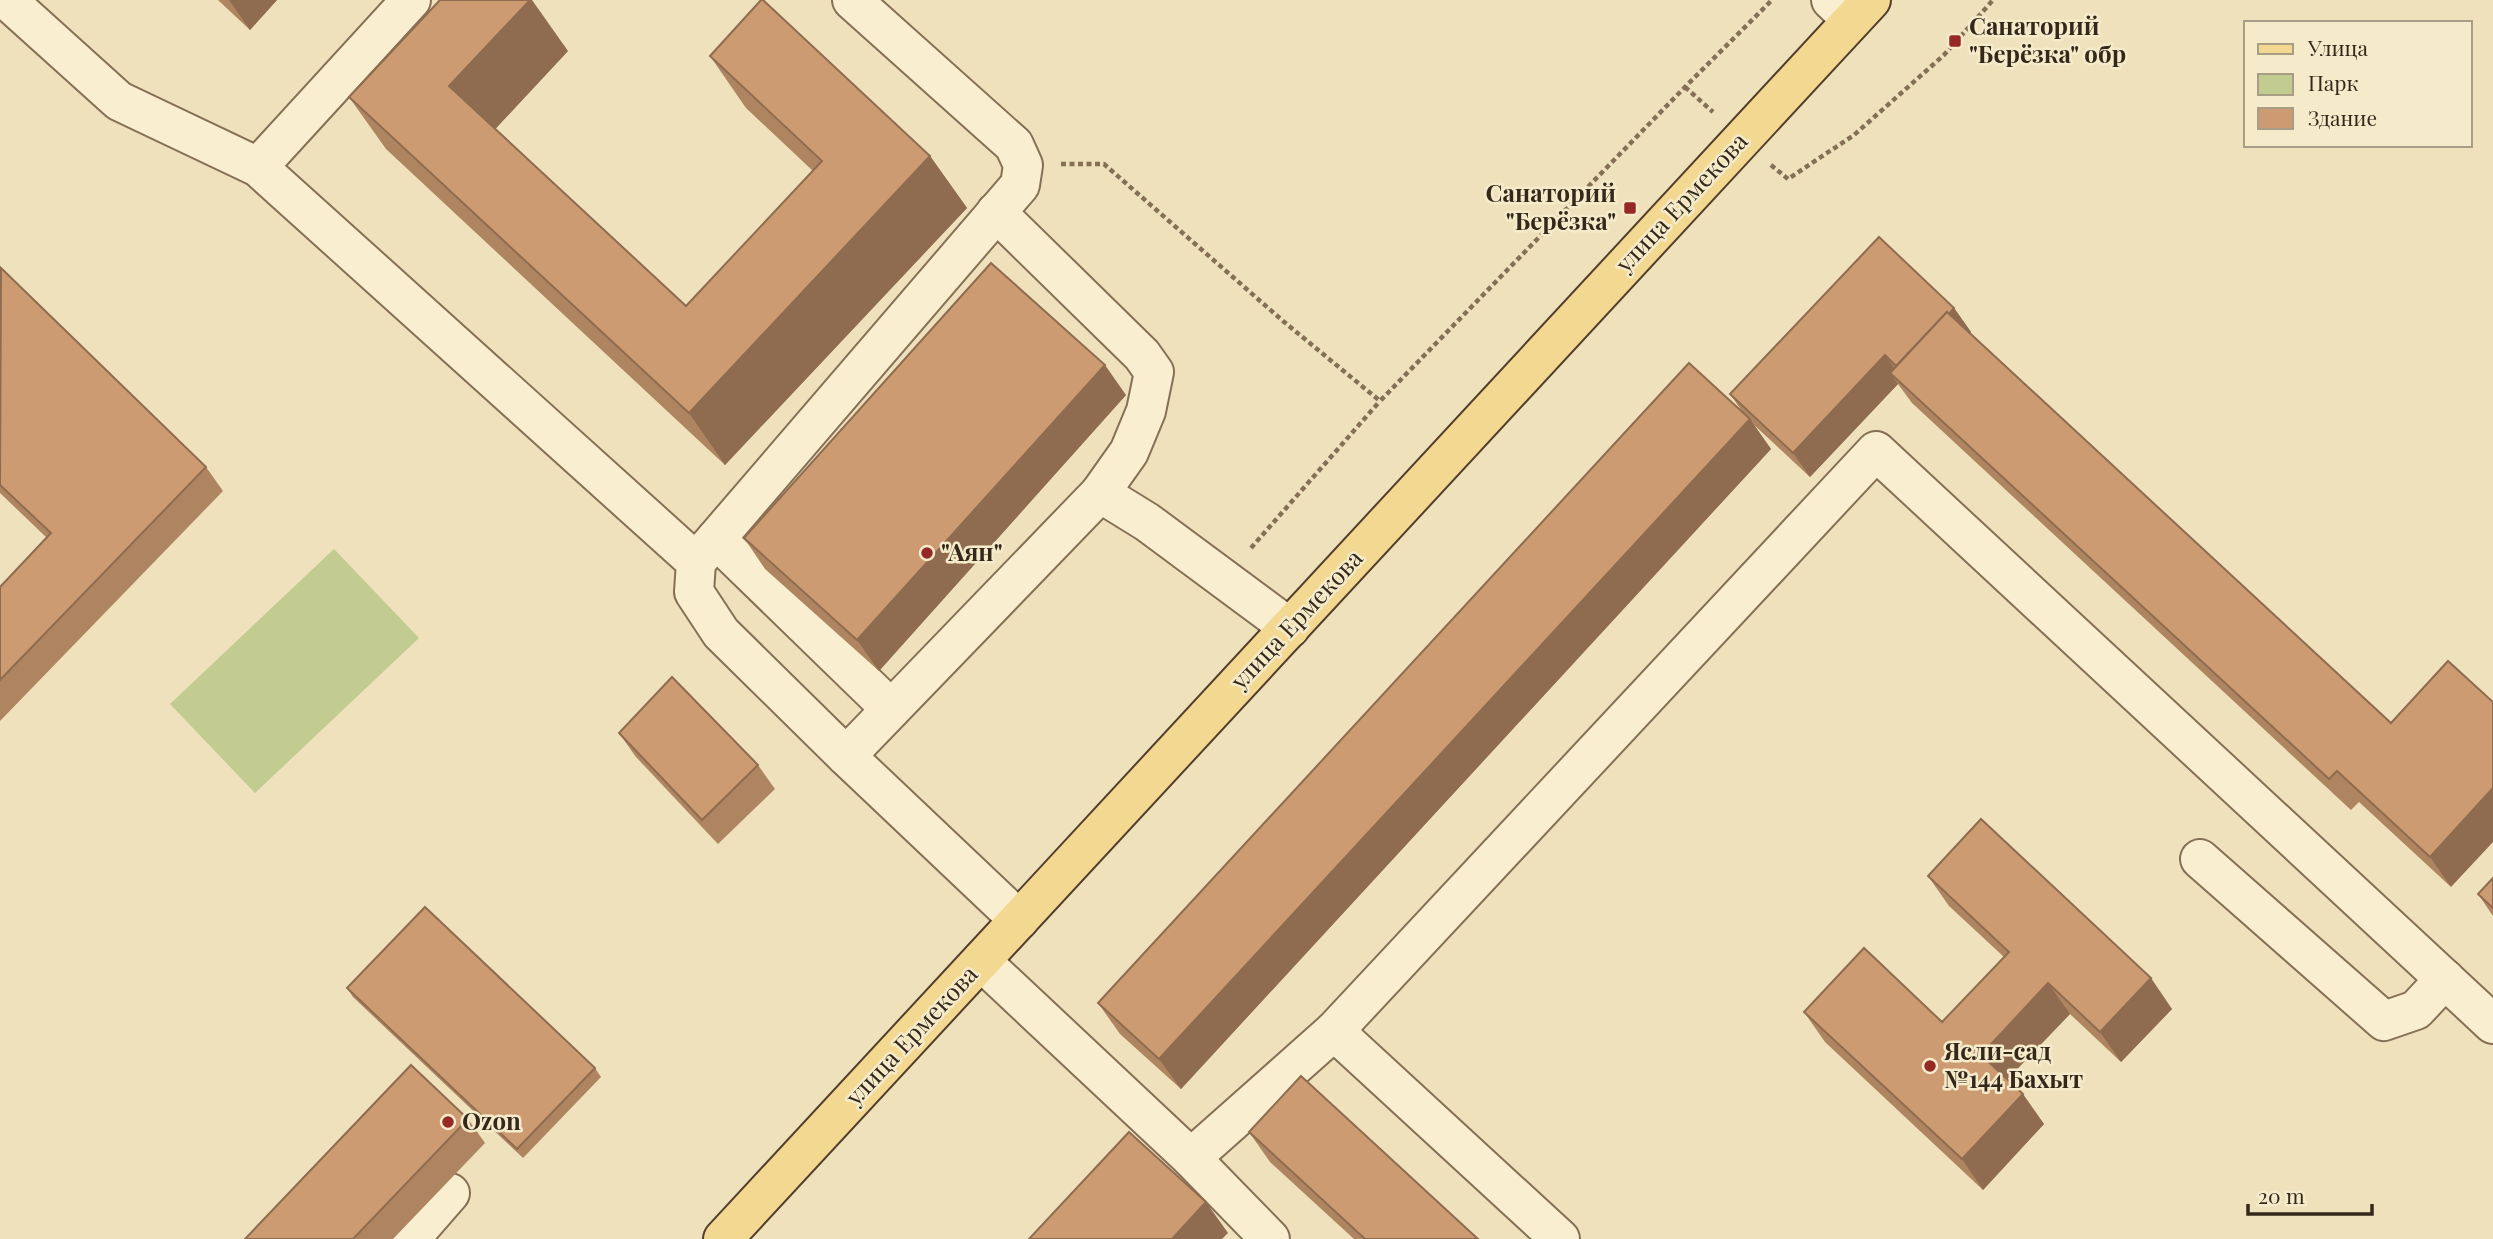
<svg xmlns="http://www.w3.org/2000/svg" width="2493" height="1239" font-family="'Playfair Display',serif">
<rect width="100%" height="100%" fill="#eee1bc"/>
<!-- green -->
<polygon fill="#c2cb90" points="334,549 419,638 255,793 170,704"/>
<g fill="none" stroke-linecap="round" stroke-linejoin="round">
<defs>
<g id="minor">
<polyline points="7,0 119,101 258,167 696,562 694,592 721,633 846,756 1019,920"/>
<polyline points="1831,0 1852,20"/>
<polyline points="258,167 411,0"/>
<polyline points="996,212 1142,355 1154,372 1146,411 1129,452 1100,493"/>
<polyline points="716,539 891,709"/>
<polyline points="696,562 1020,185 1023,165 1014,145 852,0"/>
<polyline points="846,756 1100,493 1147,522 1290,628"/>
<polyline points="2200,859 2384,1021 2416,1010 2445,979"/>
<polyline points="981,961 1191,1158 1334,1031 1560,1239"/>
<polyline points="1334,1031 1876,451 2493,1024"/>
<polyline points="1191,1158 1270,1239"/>
<polyline points="410,1239 450,1193"/>
</g>
<polyline id="major" points="723,1239 1871,0"/>
</defs>
<!-- minor casing -->
<use href="#minor" stroke="#857056" stroke-width="42"/>
<!-- major casing -->
<use href="#major" stroke="#523e2a" stroke-width="42"/>
<!-- path -->
<g stroke="#857056" stroke-width="4.5" stroke-dasharray="5 3.5" stroke-linecap="butt">
<polyline points="1685,87 1713,112"/>
<polyline points="1061,164 1104,164 1283,321 1380,401 1685,87 1772,0"/>
<polyline points="1771,165 1788,179 1854,135 1944,55 1993,0"/>
<polyline points="1251,548 1380,401"/>
</g>
<!-- minor -->
<use href="#minor" stroke="#f9eecf" stroke-width="38"/>
<!-- major -->
<use href="#major" stroke="#f3d892" stroke-width="38"/>
</g>
<!-- wall -->
<g fill="#af8561">
<polygon points="218,0 277,0 250,30"/>
<polygon points="568,51 495,129 686,306 813,171 746,108 710,56 930,156 967,208 725,465 386,149 349,97"/>
<polygon points="0,269 206,467 223,491 0,721 0,587 47,538 0,493"/>
<polygon points="1954,308 1971,332 1970,333 2391,723 2451,887 2359,802 2351,810 1912,403 1898,384 1810,477 1753,424 1771,449 1181,1089 1120,1034 1098,1003 1744,414 1730,394"/>
<polygon points="1126,395 879,671 765,569 744,538"/>
<polygon points="619,733 758,765 775,789 718,844 636,757"/>
<polygon points="1928,876 2172,1009 2121,1062 2070,1014 2007,1079 2044,1124 1983,1190 1825,1042 1804,1012 1942,1022 2004,957 1949,906"/>
<polygon points="2493,878 2493,916 2478,894"/>
<polygon points="347,988 595,1068 601,1077 523,1158 353,997"/>
<polygon points="468,1119 485,1143 393,1239 245,1239"/>
<polygon points="1249,1132 1478,1239 1354,1239 1270,1162"/>
</g>
<!-- shaded-wall -->
<g fill="#8f6c4f">
<polygon points="229,0 277,0 250,30"/>
<polygon points="530,0 532,0 568,51 486,139 449,86"/>
<polygon points="930,156 967,208 725,465 689,413"/>
<polygon points="1954,308 1971,332 1915,392 1898,368"/>
<polygon points="1885,355 1902,379 1890,373 1898,384 1810,477 1793,453"/>
<polygon points="1105,365 1126,395 879,671 857,640"/>
<polygon points="1750,419 1771,449 1181,1089 1159,1059"/>
<polygon points="2493,788 2493,842 2451,887 2430,857"/>
<polygon points="2151,978 2172,1009 2121,1062 2100,1032"/>
<polygon points="2048,983 2070,1014 2002,1085 1981,1055"/>
<polygon points="2023,1094 2044,1124 1983,1190 1962,1159"/>
<polygon points="1206,1202 1228,1233 1222,1239 1172,1239"/>
</g>
<!-- building -->
<g fill="#cc9b71" stroke="#8f6c4f" stroke-width="2">
<polygon points="440,0 530,0 449,86 686,306 822,161 710,56 761,0 763,0 930,156 689,413 349,97"/>
<polygon points="1879,237 1954,308 1949,314 1947,312 1896,366 1885,355 1793,453 1730,394"/>
<polygon points="991,263 1105,365 857,640 744,538"/>
<polygon points="1,268 206,467 0,680 0,587 51,533 0,485"/>
<polygon points="1947,312 2391,723 2448,661 2493,702 2493,788 2430,857 2337,771 2329,779 1890,373"/>
<polygon points="1689,363 1750,419 1159,1059 1098,1003"/>
<polygon points="672,677 758,765 702,820 619,733"/>
<polygon points="1981,819 2151,978 2100,1032 2048,983 1981,1055 2023,1094 1962,1159 1804,1012 1864,948 1942,1022 2009,952 1928,876"/>
<polygon points="2493,878 2493,908 2478,894"/>
<polygon points="425,907 595,1068 517,1149 347,988"/>
<polygon points="411,1065 468,1119 353,1239 245,1239"/>
<polygon points="1301,1076 1478,1239 1365,1239 1249,1132"/>
<polygon points="1129,1132 1206,1202 1172,1239 1029,1239"/>
</g>
<!-- markers -->
<g fill="#942925" stroke="#f5ebcb" stroke-width="2.5">
<rect x="1948" y="34" width="14" height="14" rx="3.5"/>
<rect x="1623" y="201" width="14" height="14" rx="3.5"/>
<circle cx="927" cy="553" r="7"/>
<circle cx="1930" cy="1066" r="7"/>
<circle cx="448" cy="1122" r="7"/>
</g>
<g text-anchor="middle" stroke-width="5" stroke-linejoin="round" paint-order="stroke">
<!-- poi labels -->
<g font-size="24" font-weight="bold" fill="#34281b" stroke="#f5ebcb" text-anchor="start">
<text x="1969" y="35">Санаторий<tspan x="1969" dy="28">"Берёзка" обр</tspan></text>
<text x="1616" y="202" text-anchor="end">Санаторий<tspan x="1616" dy="28">"Берёзка"</tspan></text>
<text x="941" y="561">"Аян"</text>
<text x="1944" y="1060">Ясли-сад<tspan x="1944" dy="28">№144 Бахыт</tspan></text>
<text x="462" y="1130">Ozon</text>
</g>
<!-- street labels -->
<g font-size="24" fill="#34281b" stroke="#f5ebcb">
<text transform="translate(1682 203) rotate(-47)" y="8">улица Ермекова</text>
<text transform="translate(1297 620) rotate(-47)" y="8">улица Ермекова</text>
<text transform="translate(912 1036) rotate(-47)" y="8">улица Ермекова</text>
</g>
</g>
<!-- legend -->
<rect x="2244" y="21" width="228" height="126" fill="#f5ebcb" stroke="#a89d85" stroke-width="2"/>
<rect x="2258" y="44" width="35" height="10" fill="#f3d892" stroke="#a89d85" stroke-width="2"/>
<text x="2308" y="56" font-size="21" fill="#34281b">Улица</text>
<rect x="2258" y="74" width="35" height="21" fill="#c2cb90" stroke="#a89d85" stroke-width="2"/>
<text x="2308" y="91" font-size="21" fill="#34281b">Парк</text>
<rect x="2258" y="108" width="35" height="21" fill="#cc9b71" stroke="#a89d85" stroke-width="2"/>
<text x="2308" y="126" font-size="21" fill="#34281b">Здание</text>
<!-- scale -->
<path d="M2248 1204v10h124v-10" fill="none" stroke="#34281b" stroke-width="3.5"/>
<text x="2258" y="1204" font-size="21" fill="#34281b" stroke="#f5ebcb" stroke-width="5" paint-order="stroke">20 m</text>
</svg>
